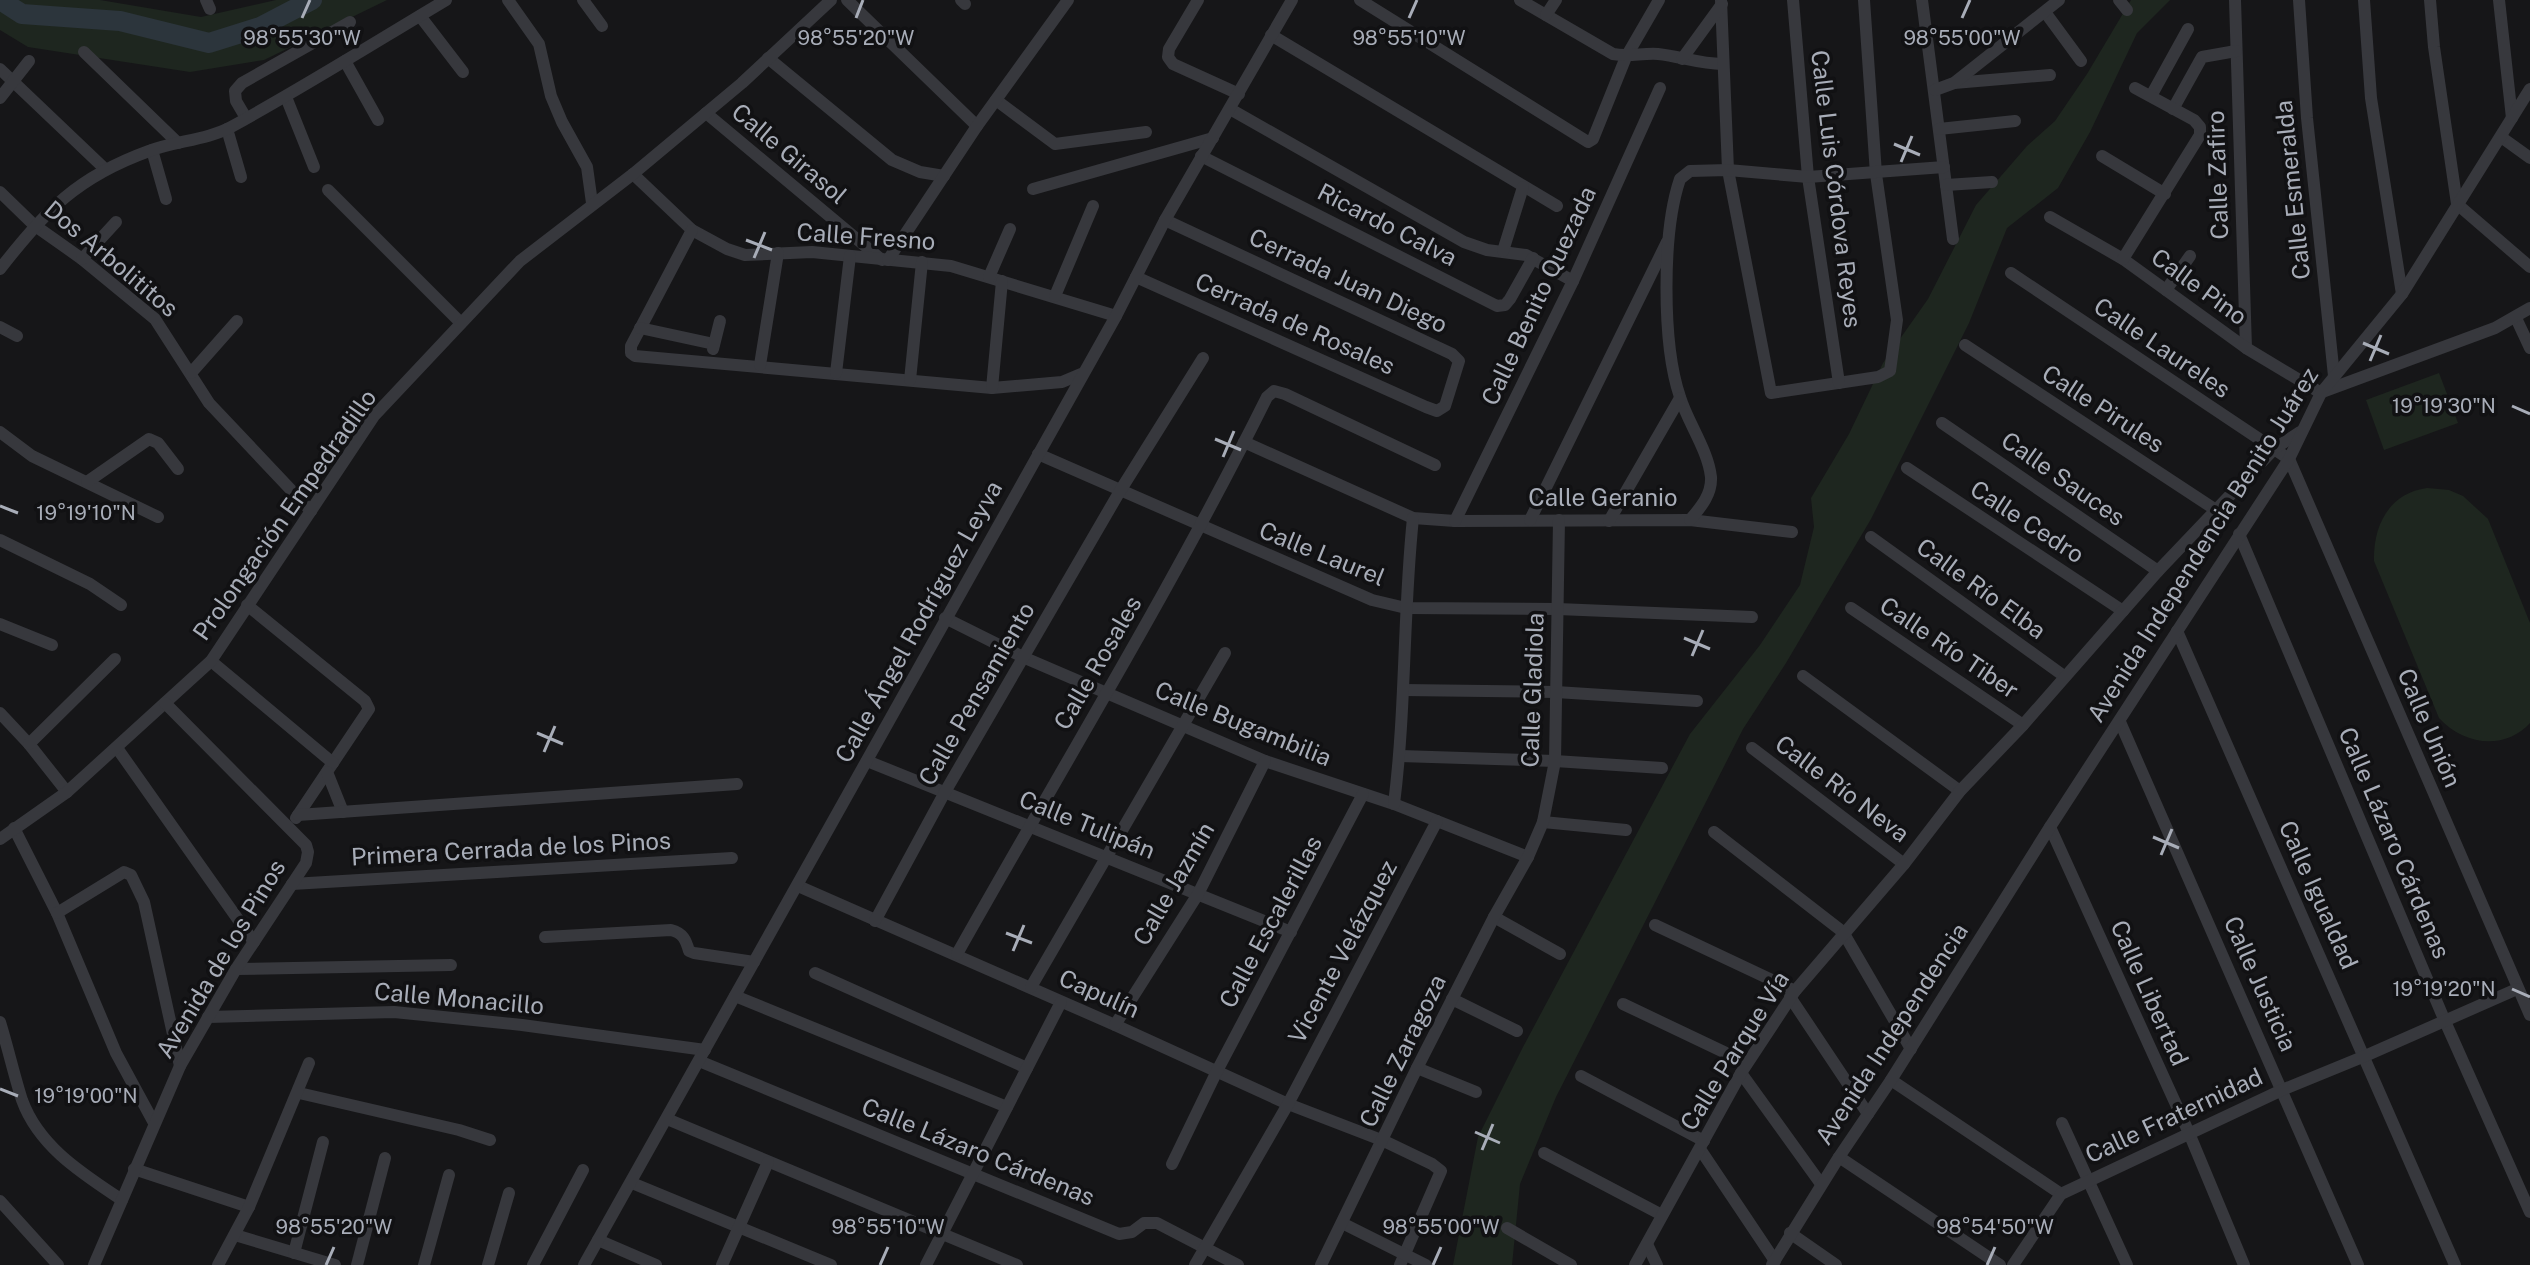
<svg xmlns="http://www.w3.org/2000/svg" width="2530" height="1265" font-family="'Public Sans',sans-serif">
<rect width="100%" height="100%" fill="#161618"/>
<!-- green -->
<g fill="#1e261f">
<polygon points="0,0 100,0 201,17 276,0 387,0 264,60 190,72 28,47 0,30"/>
<polygon points="2131,0 2170,0 2137,33 2090,132 2058,188 2007,228 1969,323 1871,519 1786,663 1743,729 1556,1097 1520,1184 1512,1265 1453,1265 1478,1137 1523,1047 1690,734 1760,645 1800,585 1814,527 1811,498 1849,434 1883,363 1928,299 1976,205 2027,146 2055,121 2087,74"/>
<polygon points="2439,373 2458,423 2384,450 2366,400"/>
<path d="M2427,488L2449,490L2463,496L2488,519L2530,623V723C2504,751 2464,745 2439,718L2374,561C2373,526 2389,493 2427,488Z"/>
</g>
<g fill="none" stroke-linecap="round" stroke-linejoin="round">
<!-- river -->
<polyline stroke="#2c353c" stroke-width="20" points="0,0 22,14 120,21 209,43 260,27 312,0"/>
<!-- minor -->
<g stroke="#37383d" stroke-width="12">
<polyline points="206,0 210,9"/>
<polyline points="508,0 539,44 551,96 562,122 587,167 592,203"/>
<polyline points="583,0 602,26"/>
<polyline points="847,0 977,126"/>
<polyline points="961,0 965,4"/>
<polyline points="1198,0 1169,49 1168,57 1173,64 1239,94"/>
<polyline points="1360,0 1588,142 1593,139 1626,57 1659,0"/>
<path d="M1520,0L1613,54C1628,57 1642,53 1658,54C1679,56 1700,64 1722,64"/>
<polyline points="1721,0 1728,170 1771,393 1878,377 1890,371 1897,320 1876,174 1864,0"/>
<polyline points="1793,0 1808,177 1839,383"/>
<polyline points="1922,0 1953,239"/>
<polyline points="2119,0 2127,10"/>
<polyline points="2235,0 2246,348"/>
<polyline points="2299,0 2307,118 2334,376"/>
<polyline points="2364,0 2371,98 2402,294"/>
<polyline points="2430,0 2434,47 2457,204 2530,267"/>
<polyline points="2499,0 2512,118"/>
<polyline points="2045,12 2081,61"/>
<polyline points="1546,15 1556,0"/>
<polyline points="420,16 463,72"/>
<polyline points="1271,35 1557,206"/>
<polyline points="84,52 178,143"/>
<polyline points="768,58 892,160 920,172 944,176"/>
<polyline points="1682,59 1722,4"/>
<polyline points="345,61 378,120"/>
<polyline points="0,69 105,169"/>
<polyline points="1954,83 2050,75"/>
<polyline points="1935,90 1954,83 2059,0"/>
<polyline points="2151,96 2188,29"/>
<polyline points="286,97 314,167"/>
<polyline points="0,98 29,61"/>
<polyline points="996,100 1055,144 1146,132"/>
<polyline points="1230,109 1464,242 1487,250 1526,255 1573,281"/>
<polyline points="2173,109 2202,57 2236,51"/>
<polyline points="706,113 882,260"/>
<polyline points="246,118 236,101 235,91 242,83 350,22"/>
<polyline points="227,129 241,177"/>
<polyline points="1939,129 2015,121"/>
<polyline points="2501,137 2530,158"/>
<polyline points="152,150 166,199"/>
<polyline points="1201,156 1497,306 1505,305 1510,299 1533,258"/>
<polyline points="2102,156 2165,194"/>
<polyline points="633,174 692,230 727,249 745,255 812,252 951,266 1116,316"/>
<polyline points="1946,185 1992,182"/>
<polyline points="1033,189 1213,138"/>
<polyline points="328,190 461,323"/>
<polyline points="0,192 34,225 82,259 155,319 209,403 311,511"/>
<polyline points="2050,217 2123,259 2246,348 2321,393"/>
<polyline points="692,230 631,346 631,353 635,356 992,388 1062,382 1081,374"/>
<polyline points="1503,251 1523,187"/>
<polyline points="82,259 116,222"/>
<polyline points="2123,259 2200,135 2200,127 2194,120 2135,88"/>
<polyline points="888,260 977,126 1068,0"/>
<path d="M0,269C46,210 77,177 149,151C175,141 207,140 231,127C304,87 374,43 446,0"/>
<polyline points="2011,273 2289,459 2530,1015"/>
<polyline points="989,277 1010,229"/>
<polyline points="1136,277 1426,407 1437,411 1445,406 1459,361 1452,354 1165,220"/>
<polyline points="2166,290 2190,256"/>
<polyline points="1055,296 1093,206"/>
<polyline points="2516,318 2530,348"/>
<polyline points="0,327 17,336"/>
<polyline points="640,328 714,344"/>
<polyline points="1965,345 2216,510"/>
<polyline points="713,349 720,321"/>
<polyline points="760,365 778,253"/>
<polyline points="191,373 237,321"/>
<polyline points="836,373 850,256"/>
<polyline points="910,380 922,262"/>
<polyline points="992,388 1002,281"/>
<polyline points="2322,392 2495,328 2530,308"/>
<polyline points="1942,423 2158,571"/>
<polyline points="0,432 32,456 158,517"/>
<polyline points="1244,442 1413,518 1455,521 1690,520 1792,532"/>
<polyline points="1038,454 1372,600 1406,608 1558,609 1752,617"/>
<polyline points="1907,468 2123,611"/>
<polyline points="87,482 149,439 158,443 178,469"/>
<polyline points="1530,520 1667,242"/>
<path d="M1690,520C1700,508 1712,495 1711,477C1708,450 1688,423 1680,397C1662,344 1662,232 1680,179L1690,171L1728,170L1808,177L1944,167"/>
<polyline points="1455,521 1573,281 1660,88"/>
<polyline points="1609,521 1680,398"/>
<polyline points="2239,534 2444,1019 2530,1212"/>
<polyline points="1871,537 2064,676"/>
<polyline points="0,540 90,584 121,605"/>
<polyline points="247,605 365,701 369,709 296,818"/>
<polyline points="1851,608 2023,725"/>
<polyline points="945,618 1025,658 1265,761 1394,804 1528,857"/>
<polyline points="0,624 52,645"/>
<polyline points="2177,631 2455,1265"/>
<polyline points="211,661 333,763"/>
<polyline points="1803,676 1960,791"/>
<polyline points="1403,690 1556,692 1697,701"/>
<polyline points="0,713 29,744 67,792"/>
<polyline points="2120,722 2358,1265"/>
<polyline points="29,744 115,659"/>
<polyline points="117,748 254,942"/>
<polyline points="1752,748 1904,864"/>
<polyline points="1400,756 1555,761 1662,768"/>
<polyline points="867,761 1291,932"/>
<polyline points="327,772 343,812"/>
<path d="M1394,804C1406,709 1403,613 1413,518"/>
<polyline points="298,815 737,784"/>
<polyline points="1543,822 1626,830"/>
<polyline points="2050,827 2189,1133 2244,1265"/>
<polyline points="14,828 57,913 116,1053 154,1123"/>
<polyline points="1714,832 1843,932 1911,1049"/>
<polyline points="0,839 67,792 211,661 374,416 520,261 633,174 742,83 831,0"/>
<polyline points="292,884 732,858"/>
<polyline points="798,886 1115,1025 1288,1104 1384,1141 1432,1164 1441,1171 1400,1265"/>
<polyline points="57,913 124,872 131,875 144,902 180,1066"/>
<polyline points="1494,917 1560,954"/>
<polyline points="875,921 945,792 1120,491 1203,358"/>
<polyline points="1655,925 1795,991"/>
<path d="M545,937L671,930C683,933 686,940 689,951L694,953L754,962"/>
<path d="M957,954C1061,769 1172,588 1267,397L1274,391L1285,394L1435,465"/>
<polyline points="236,969 451,965"/>
<polyline points="815,973 1027,1068"/>
<polyline points="1031,987 1225,653"/>
<polyline points="735,996 1007,1107"/>
<polyline points="1790,997 1868,1114"/>
<polyline points="1452,999 1517,1031"/>
<polyline points="1623,1004 1747,1063"/>
<polyline points="208,1017 394,1012 522,1025 705,1050"/>
<path d="M0,1022C8,1048 14,1075 22,1100C39,1147 83,1174 122,1200"/>
<polyline points="1115,1025 1198,894 1265,761"/>
<polyline points="699,1061 1119,1234 1132,1232 1144,1223 1157,1223 1238,1265"/>
<polyline points="1417,1068 1476,1092"/>
<polyline points="1741,1073 1821,1184"/>
<polyline points="1581,1076 1704,1141"/>
<polyline points="1891,1080 2061,1194"/>
<polyline points="299,1093 459,1130 490,1140"/>
<polyline points="667,1119 1017,1265"/>
<polyline points="2062,1123 2127,1265"/>
<polyline points="1700,1149 1775,1261"/>
<polyline points="1544,1153 1662,1215"/>
<polyline points="1839,1157 2000,1265"/>
<polyline points="1172,1164 1217,1071 1363,794"/>
<polyline points="134,1169 249,1207"/>
<polyline points="632,1183 831,1265"/>
<polyline points="0,1201 58,1265"/>
<polyline points="1342,1223 1426,1265"/>
<polyline points="1507,1228 1571,1265"/>
<polyline points="1790,1233 1836,1265"/>
<polyline points="235,1235 335,1265"/>
<polyline points="598,1240 656,1265"/>
<polyline points="1647,1244 1657,1265"/>
<polyline points="294,1253 323,1142"/>
<polyline points="94,1265 180,1066 236,969 306,863 308,852 306,845 165,703"/>
<polyline points="218,1265 249,1207 309,1063"/>
<polyline points="357,1265 385,1158"/>
<polyline points="424,1265 449,1175"/>
<polyline points="488,1265 509,1193"/>
<polyline points="533,1265 583,1170"/>
<polyline points="584,1265 1116,316 1165,220 1292,0"/>
<polyline points="722,1265 768,1162"/>
<polyline points="926,1265 1061,1002"/>
<polyline points="1195,1265 1288,1104 1437,821"/>
<polyline points="1321,1265 1417,1068 1494,917 1528,857 1543,822 1555,761 1559,520"/>
<polyline points="1635,1265 1741,1073 1795,991 1904,864 1960,791 2023,725 2158,571 2274,449 2300,432"/>
<polyline points="1772,1265 1839,1157 1891,1080 2050,827 2289,459 2321,393 2402,294 2530,89"/>
<polyline points="2013,1265 2061,1194 2282,1090 2365,1056 2517,989"/>
</g>
</g>
<!-- ticks -->
<path fill="none" stroke="#a8adb8" stroke-width="3" d="M302,18L310,0M856,18L863,0M1409,18L1417,0M1962,18L1970,0M1894,144L1920,155M1901,162L1912,136M746,240L772,250M754,258L765,232M2363,343L2389,354M2370,361L2381,335M2512,406L2530,414M1215,439L1241,450M1223,457L1234,431M0,506L18,513M1684,638L1710,649M1692,656L1703,630M537,733L563,744M544,752L555,726M2153,837L2179,848M2161,855L2172,829M1006,933L1032,943M1013,951L1024,925M2512,989L2530,997M0,1089L18,1096M1475,1132L1500,1143M1482,1150L1493,1124M326,1265L334,1247M880,1265L888,1247M1433,1265L1441,1247M1987,1265L1995,1247"/>
<g text-anchor="middle" stroke-width="7" stroke-linejoin="round" paint-order="stroke">
<!-- street labels -->
<g font-size="24" fill="#a8adb8" stroke="#111113">
<text transform="translate(789 154) rotate(40)" y="8">Calle Girasol</text>
<text transform="translate(2218 175) rotate(-92)" y="8">Calle Zafiro</text>
<text transform="translate(1836 189) rotate(83)" y="8">Calle Luis Córdova Reyes</text>
<text transform="translate(2293 190) rotate(-96)" y="8">Calle Esmeralda</text>
<text transform="translate(1387 225) rotate(27)" y="8">Ricardo Calva</text>
<text transform="translate(866 237) rotate(4)" y="8">Calle Fresno</text>
<text transform="translate(111 259) rotate(40)" y="8">Dos Arbolititos</text>
<text transform="translate(1348 281) rotate(25)" y="8">Cerrada Juan Diego</text>
<text transform="translate(2199 287) rotate(36)" y="8">Calle Pino</text>
<text transform="translate(1539 296) rotate(-65)" y="8">Calle Benito Quezada</text>
<text transform="translate(1295 324) rotate(24)" y="8">Cerrada de Rosales</text>
<text transform="translate(2162 348) rotate(34)" y="8">Calle Laureles</text>
<text transform="translate(2103 409) rotate(33)" y="8">Calle Pirules</text>
<text transform="translate(2063 479) rotate(35)" y="8">Calle Sauces</text>
<text x="1603" y="506">Calle Geranio</text>
<text transform="translate(285 515) rotate(-55)" y="8">Prolongación Empedradillo</text>
<text transform="translate(2027 522) rotate(33)" y="8">Calle Cedro</text>
<text transform="translate(2203 545) rotate(-58)" y="8">Avenida Independencia Benito Juárez</text>
<text transform="translate(1322 554) rotate(22)" y="8">Calle Laurel</text>
<text transform="translate(1981 589) rotate(36)" y="8">Calle Río Elba</text>
<text transform="translate(919 622) rotate(-61)" y="8">Calle Ángel Rodríguez Leyva</text>
<text transform="translate(1949 648) rotate(34)" y="8">Calle Río Tiber</text>
<text transform="translate(1098 663) rotate(-60)" y="8">Calle Rosales</text>
<text transform="translate(1533 690) rotate(-88)" y="8">Calle Gladiola</text>
<text transform="translate(977 694) rotate(-60)" y="8">Calle Pensamiento</text>
<text transform="translate(1243 724) rotate(22)" y="8">Calle Bugambilia</text>
<text transform="translate(2429 728) rotate(67)" y="8">Calle Unión</text>
<text transform="translate(1842 789) rotate(37)" y="8">Calle Río Neva</text>
<text transform="translate(1087 825) rotate(22)" y="8">Calle Tulipán</text>
<text transform="translate(2394 843) rotate(67)" y="8">Calle Lázaro Cárdenas</text>
<text transform="translate(511 849) rotate(-3)" y="8">Primera Cerrada de los Pinos</text>
<text transform="translate(1174 884) rotate(-60)" y="8">Calle Jazmín</text>
<text transform="translate(2318 895) rotate(66)" y="8">Calle Igualdad</text>
<text transform="translate(1271 922) rotate(-62)" y="8">Calle Escalerillas</text>
<text transform="translate(1343 952) rotate(-62)" y="8">Vicente Velázquez</text>
<text transform="translate(221 959) rotate(-59)" y="8">Avenida de los Pinos</text>
<text transform="translate(2260 984) rotate(66)" y="8">Calle Justicia</text>
<text transform="translate(2149 993) rotate(66)" y="8">Calle Libertad</text>
<text transform="translate(1099 994) rotate(24)" y="8">Capulín</text>
<text transform="translate(459 999) rotate(5)" y="8">Calle Monacillo</text>
<text transform="translate(1892 1034) rotate(-57)" y="8">Avenida Independencia</text>
<text transform="translate(1403 1051) rotate(-64)" y="8">Calle Zaragoza</text>
<text transform="translate(1735 1051) rotate(-58)" y="8">Calle Parque Vía</text>
<text transform="translate(2174 1116) rotate(-25)" y="8">Calle Fraternidad</text>
<text transform="translate(978 1152) rotate(22)" y="8">Calle Lázaro Cárdenas</text>
</g>
</g>
<g font-size="20" text-anchor="middle" fill="#a8adb8" stroke="#111113" stroke-width="7" stroke-linejoin="round" paint-order="stroke">
<text x="302" y="45">98°55'30"W</text>
<text x="856" y="45">98°55'20"W</text>
<text x="1409" y="45">98°55'10"W</text>
<text x="1962" y="45">98°55'00"W</text>
<text x="2444" y="413">19°19'30"N</text>
<text x="86" y="520">19°19'10"N</text>
<text x="2444" y="996">19°19'20"N</text>
<text x="86" y="1103">19°19'00"N</text>
<text x="334" y="1234">98°55'20"W</text>
<text x="888" y="1234">98°55'10"W</text>
<text x="1441" y="1234">98°55'00"W</text>
<text x="1995" y="1234">98°54'50"W</text>
</g>
</svg>
